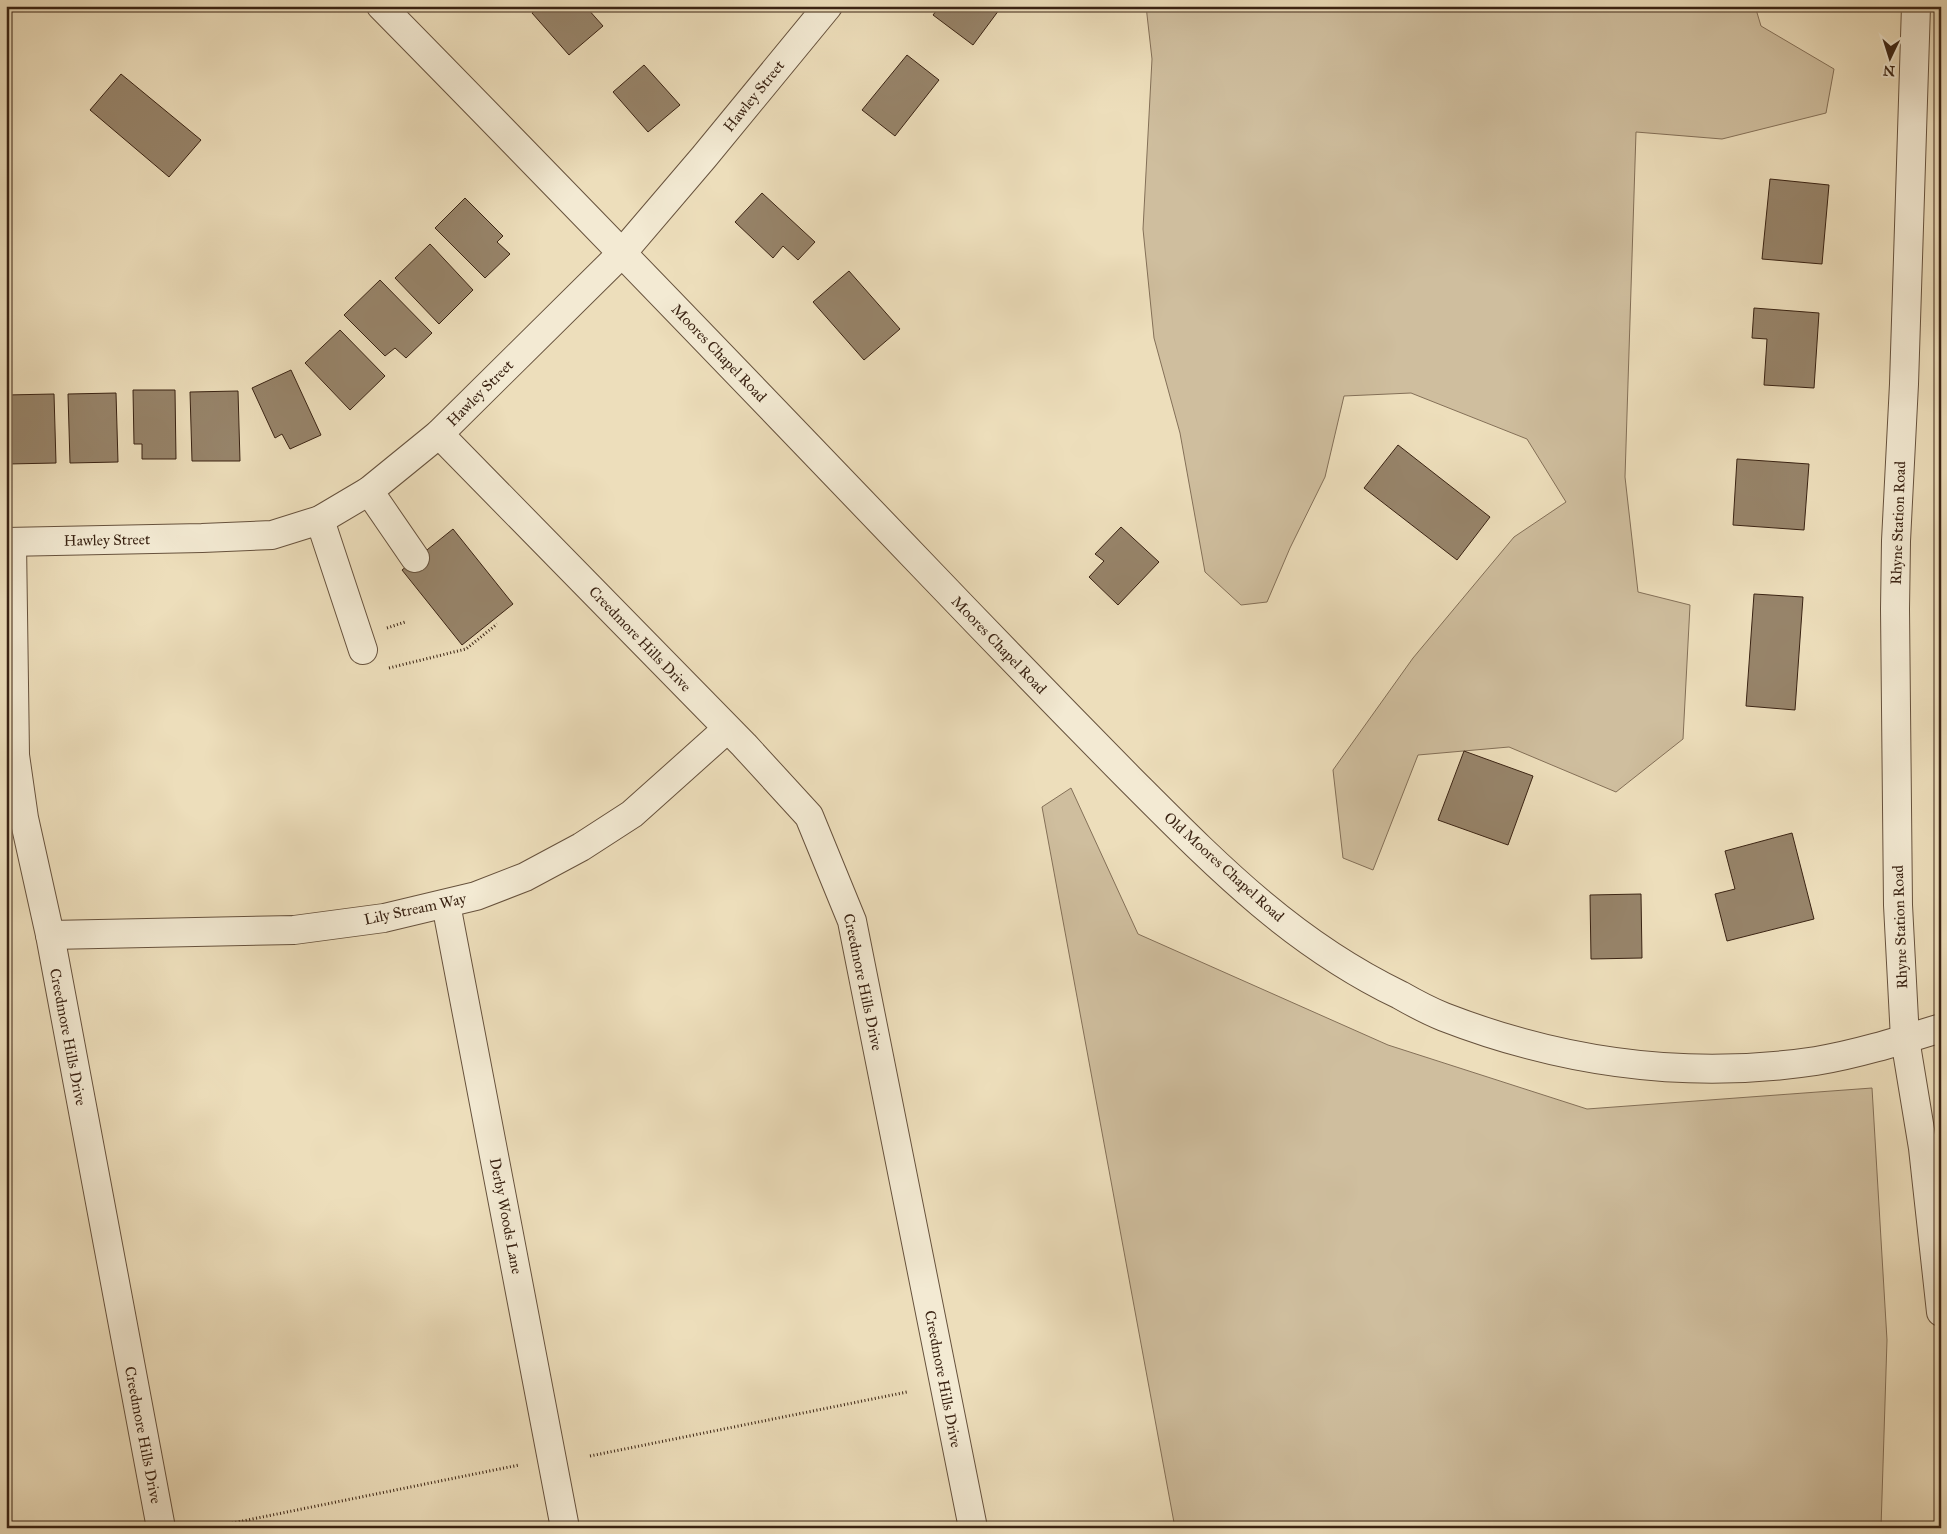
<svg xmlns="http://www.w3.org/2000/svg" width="1947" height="1534" font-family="'IM FELL Great Primer',serif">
<rect width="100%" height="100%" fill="#eddebb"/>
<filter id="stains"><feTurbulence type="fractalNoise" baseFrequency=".004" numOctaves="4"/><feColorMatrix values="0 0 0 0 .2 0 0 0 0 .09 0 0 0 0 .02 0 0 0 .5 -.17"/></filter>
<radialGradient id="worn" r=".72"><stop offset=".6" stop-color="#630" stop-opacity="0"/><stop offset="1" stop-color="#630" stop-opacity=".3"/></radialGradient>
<!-- green -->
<g fill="#cfbe9e" stroke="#847058">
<polygon points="1146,6 1755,6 1761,26 1834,69 1826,113 1722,139 1636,132 1625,477 1638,592 1690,605 1683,739 1616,792 1509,747 1418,755 1373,870 1343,858 1333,770 1413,658 1514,537 1566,502 1527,439 1411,393 1344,396 1325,477 1290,548 1267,602 1241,605 1205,572 1180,433 1154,338 1143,229 1152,59"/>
<polygon points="1071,788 1138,934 1388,1045 1587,1109 1872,1088 1887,1340 1881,1528 1175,1528 1042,807"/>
</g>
<!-- building -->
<g fill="#97846a" stroke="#3a2313">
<polygon points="541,6 590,6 587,8 603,26 569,55 532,13"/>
<polygon points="940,6 1002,6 973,45 933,15"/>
<polygon points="907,55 939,80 895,136 862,110"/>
<polygon points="644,65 680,105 648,132 613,92"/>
<polygon points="121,74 201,140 169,177 90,110"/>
<polygon points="1770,179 1829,185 1822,264 1762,259"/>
<polygon points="762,193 815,242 798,260 783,246 773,258 735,222"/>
<polygon points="465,198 503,236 497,242 510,254 485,278 435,228"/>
<polygon points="430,244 473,290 439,324 395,278"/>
<polygon points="849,271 900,329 864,360 813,302"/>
<polygon points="380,280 432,333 406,358 395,348 385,356 344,315"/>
<polygon points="1754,308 1819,313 1814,388 1764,385 1767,339 1752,338"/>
<polygon points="340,330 385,376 350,410 305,363"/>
<polygon points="291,370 321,435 290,449 282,434 275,438 252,388"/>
<polygon points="133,390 175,390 176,459 142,459 142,444 134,444"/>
<polygon points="238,391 240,461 192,461 190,392"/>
<polygon points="116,393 118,462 70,463 68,394"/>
<polygon points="54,394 56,463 8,464 6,395"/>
<polygon points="1398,445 1490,517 1457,560 1364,488"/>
<polygon points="1737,459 1809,464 1804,530 1733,525"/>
<polygon points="1121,527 1159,562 1118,605 1089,577 1104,561 1095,554"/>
<polygon points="453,529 513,604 462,645 402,570"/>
<polygon points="1754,594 1803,597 1795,710 1746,706"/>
<polygon points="1464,751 1533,776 1508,845 1438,820"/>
<polygon points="1792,833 1814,919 1727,941 1715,894 1735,889 1725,851"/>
<polygon points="1641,894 1642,958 1591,959 1590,895"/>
</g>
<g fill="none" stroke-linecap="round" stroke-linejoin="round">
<defs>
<g id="minor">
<path d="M381,6C565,193 747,382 928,571C995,641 1062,710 1129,778C1214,863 1290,942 1400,995C1414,1003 1429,1011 1444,1017C1563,1063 1689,1080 1816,1061C1858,1054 1899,1041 1941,1028"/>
<polyline points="1916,6 1904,384 1896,541 1895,609 1898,905 1905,1039 1923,1148 1941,1312"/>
<polyline points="439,434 744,745 809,816 852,921 973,1528"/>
<polyline points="369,491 415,558"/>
<polyline points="320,520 363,650"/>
<polyline points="6,542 202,538 272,535 320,520 369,491 439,434 622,253 704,157 828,6"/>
<polyline points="12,542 15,755 24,818 50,935 161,1528"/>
<polyline points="446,904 565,1528"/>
<polyline points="50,935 294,930 384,918 476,896 525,877 581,847 632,814 727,729"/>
</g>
</defs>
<!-- minor casing -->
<use href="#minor" stroke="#67523d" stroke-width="30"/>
<!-- path -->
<g stroke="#3a2313" stroke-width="3" stroke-dasharray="1 2.5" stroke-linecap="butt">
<polyline points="387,628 405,622"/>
<polyline points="389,668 466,649 497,624"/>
<polyline points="590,1456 907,1392"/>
<polyline points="208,1528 519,1465"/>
</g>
<!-- minor -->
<use href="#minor" stroke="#f3ead3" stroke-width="28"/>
</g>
<g text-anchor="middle" stroke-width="4" stroke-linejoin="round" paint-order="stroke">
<!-- street labels -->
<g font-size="15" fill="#3a2313" stroke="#f3ead3">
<text transform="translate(754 96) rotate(-51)" y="5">Hawley Street</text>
<text transform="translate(719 353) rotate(46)" y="5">Moores Chapel Road</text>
<text transform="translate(480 393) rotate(-45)" y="5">Hawley Street</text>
<text transform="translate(1898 523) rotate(-88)" y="5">Rhyne Station Road</text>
<text transform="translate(107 540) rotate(-1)" y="5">Hawley Street</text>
<text transform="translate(640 639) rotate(46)" y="5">Creedmore Hills Drive</text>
<text transform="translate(999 645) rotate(46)" y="5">Moores Chapel Road</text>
<text transform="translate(1224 867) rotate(42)" y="5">Old Moores Chapel Road</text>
<text transform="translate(415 909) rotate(-12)" y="5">Lily Stream Way</text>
<text transform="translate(1900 927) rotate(-92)" y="5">Rhyne Station Road</text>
<text transform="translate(863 982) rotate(78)" y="5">Creedmore Hills Drive</text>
<text transform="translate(68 1037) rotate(79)" y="5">Creedmore Hills Drive</text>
<text transform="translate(506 1216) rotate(79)" y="5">Derby Woods Lane</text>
<text transform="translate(943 1379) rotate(79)" y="5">Creedmore Hills Drive</text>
<text transform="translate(143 1435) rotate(79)" y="5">Creedmore Hills Drive</text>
</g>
</g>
<!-- margin -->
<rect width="1947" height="1534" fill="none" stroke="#eddebb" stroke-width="25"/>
<rect x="8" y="8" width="1932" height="1519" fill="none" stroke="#3a2313" stroke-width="2.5"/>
<rect x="12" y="12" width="1922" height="1509" fill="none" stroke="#3a2313"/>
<!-- north arrow -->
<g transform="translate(1890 58) rotate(184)" stroke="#f3ead3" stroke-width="4" paint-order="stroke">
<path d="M0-4L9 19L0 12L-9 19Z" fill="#3a2313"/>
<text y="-8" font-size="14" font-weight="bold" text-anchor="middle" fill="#3a2313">N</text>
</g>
<rect width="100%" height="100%" filter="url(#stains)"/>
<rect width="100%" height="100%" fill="url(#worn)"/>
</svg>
